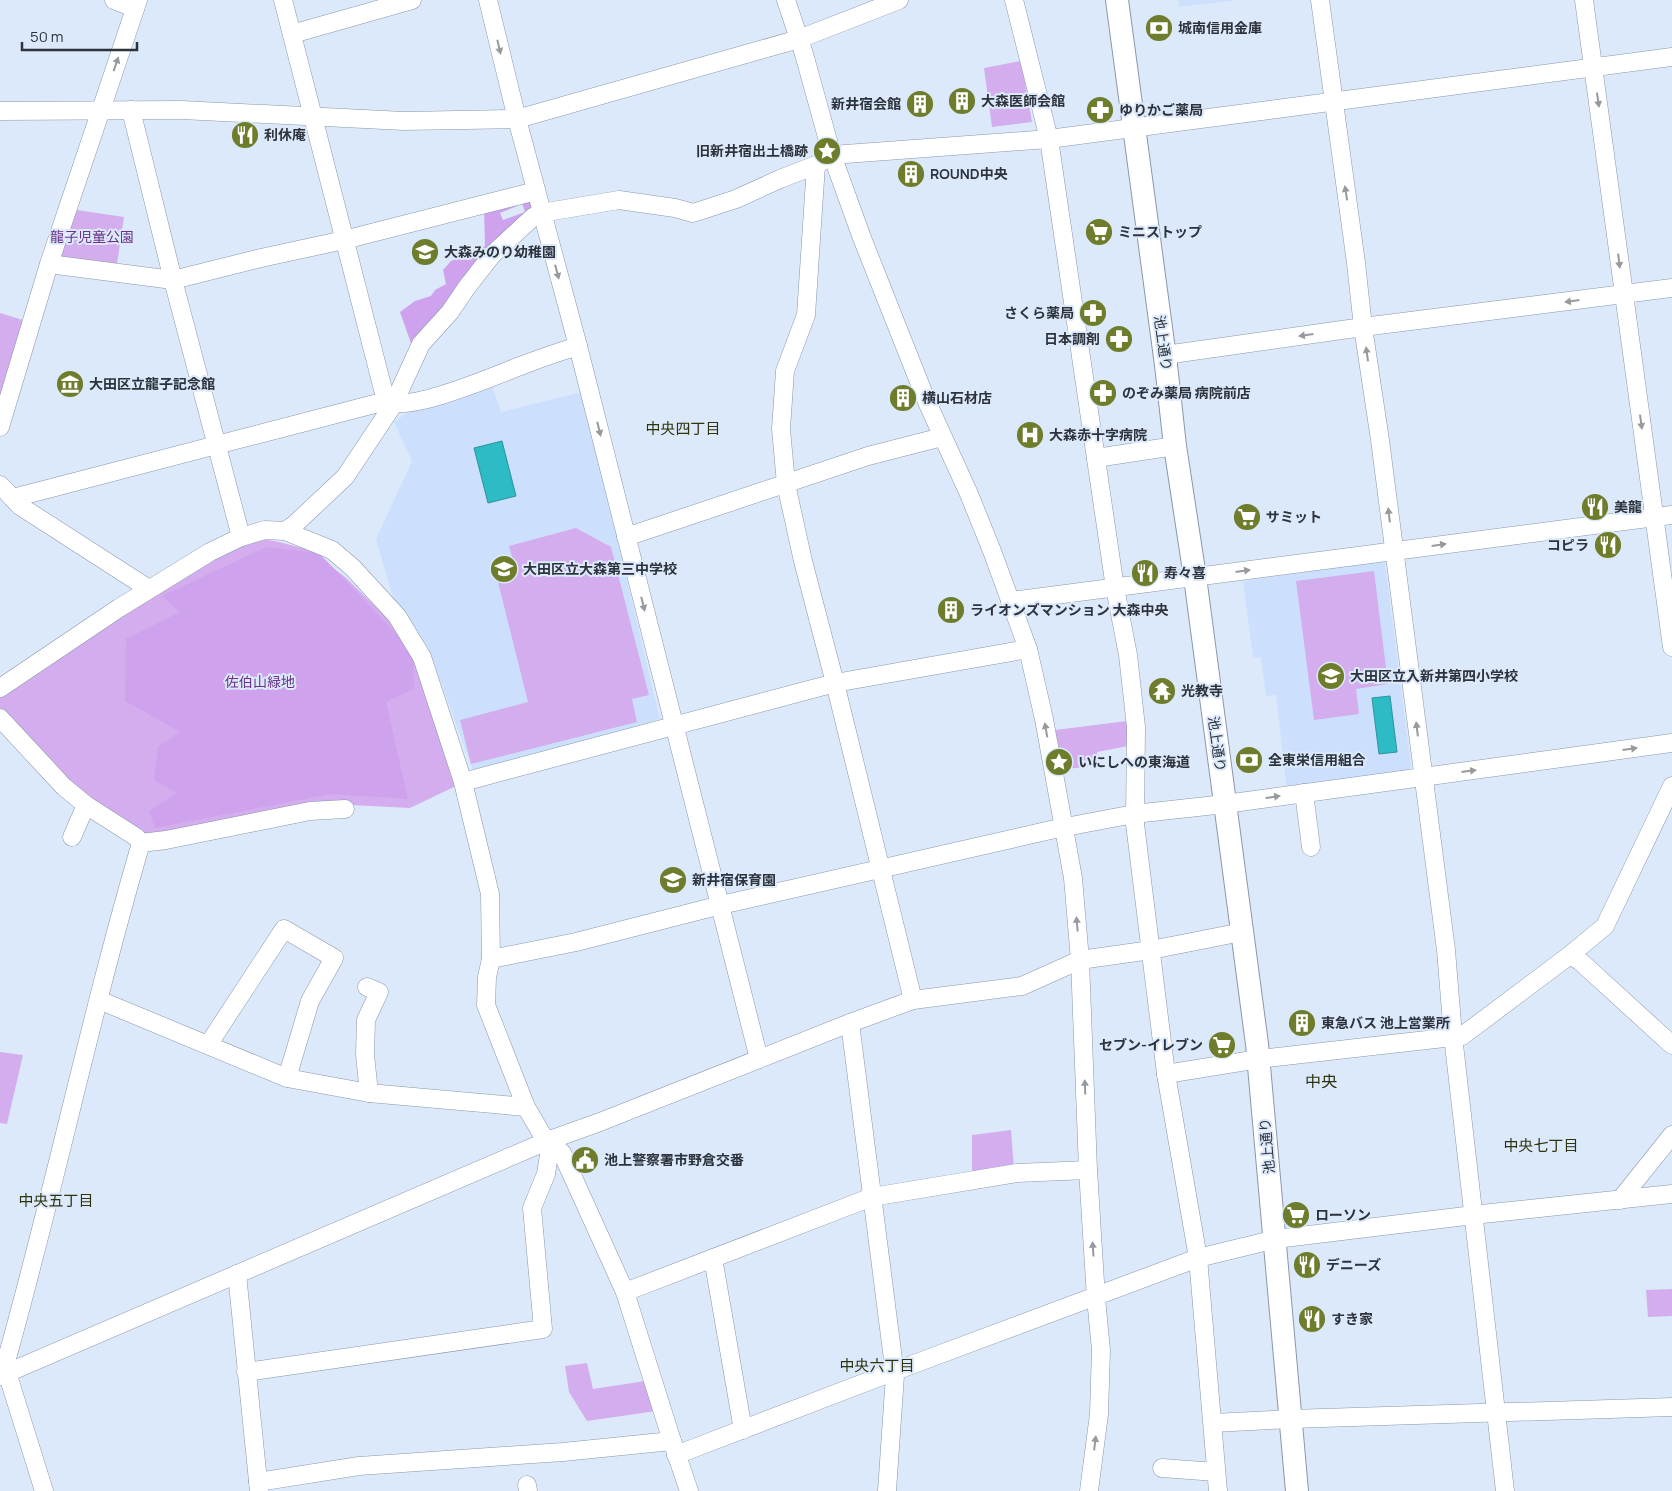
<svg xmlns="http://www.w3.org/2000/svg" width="1672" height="1491" font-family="Manrope,'Noto Sans JP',sans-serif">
<rect width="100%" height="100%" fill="#dce9fb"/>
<!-- built -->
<g fill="#cce0fd">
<polygon points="1178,0 1238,0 1179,7"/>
<polygon points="491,383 501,412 582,392 660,719 474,773 432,658 393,598 376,539 412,461 394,422 412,409"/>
<polygon points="1381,561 1385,563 1411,766 1406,773 1287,791 1276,695 1266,696 1261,657 1253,658 1243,581"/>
</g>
<!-- green -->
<g fill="#d4adee">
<polygon points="1021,61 1032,122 992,127 984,68"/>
<polygon points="70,209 124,217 117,264 57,256"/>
<polygon points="0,313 26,321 0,403"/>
<polygon points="576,528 611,547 649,695 632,699 637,722 471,764 460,720 528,702 497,578 512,557 509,546"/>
<polygon points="241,537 275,541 310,550 345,577 415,645 456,786 410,808 351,805 147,839 66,784 0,709 0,692"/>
<polygon points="1374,571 1388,684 1356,689 1359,714 1314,720 1296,581"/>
<polygon points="1127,721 1128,746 1097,752 1098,766 1064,769 1055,730"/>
<polygon points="0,1052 23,1055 7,1124 0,1123"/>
<polygon points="1011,1130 1014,1169 972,1174 972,1135"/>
<polygon points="1672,1289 1672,1316 1648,1317 1646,1290"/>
<polygon points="587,1363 593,1389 645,1381 656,1411 587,1421 569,1392 565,1366"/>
</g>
<!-- forest -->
<g fill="#cfa2ed" fill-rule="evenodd">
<path d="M531,196L535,207L412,346L400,312L415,301L431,296L435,290L446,284L443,270L451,261L485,246L484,209ZM521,200L525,212L503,220L500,213L517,206L516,202Z"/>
<polygon points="266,547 319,553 403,641 413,658 414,689 386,702 408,799 330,794 155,828 149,811 177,793 154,780 158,747 180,732 125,701 126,639 180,612 162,596"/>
</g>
<!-- water -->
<g fill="#2dbbc5" stroke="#2d929c">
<polygon points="502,441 516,496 488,503 474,448"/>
<polygon points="1390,696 1397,752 1379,754 1372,698"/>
</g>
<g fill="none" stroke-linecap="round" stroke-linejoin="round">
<defs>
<g id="minor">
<polyline points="114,0 135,8"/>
<polyline points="283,0 386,401"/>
<polyline points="488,0 517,119 578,346 759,1059"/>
<polyline points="786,0 804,54 832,155 862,238 927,402 969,494 992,551 1028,649 1044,719 1073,878 1080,960 1088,1170 1096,1298 1101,1350 1099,1414 1089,1491"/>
<polyline points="1014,0 1049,139 1115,588 1128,655 1136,727 1135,824 1166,1074 1198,1258 1218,1491"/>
<polyline points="1320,0 1356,263 1363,327 1380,440 1446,950 1453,1036 1505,1491"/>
<polyline points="1584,0 1672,647"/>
<polyline points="292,34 412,0"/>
<polyline points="131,110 173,280 241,537"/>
<polyline points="0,111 182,110 404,121 517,119 799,39 899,0"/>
<polyline points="816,165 806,315 785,371 781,429 786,484 803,561 835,683 913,1000"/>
<polyline points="49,264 173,280 261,258 344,240 536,191"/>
<polyline points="1165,355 1363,327 1672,288"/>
<polyline points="0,427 49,264 138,0"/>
<polyline points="1096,458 1175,446"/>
<polyline points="0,485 20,506 149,589"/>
<path d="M13,498L386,401C410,413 496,375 523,365C541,358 559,352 578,346"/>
<polyline points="285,531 294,525 345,477 393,405 421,344 450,312 467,287 492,255 533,217 541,213 619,200 675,208 693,213 736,199 780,179 816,165 832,155 1049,139 1672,57"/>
<polyline points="626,537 868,456 942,437"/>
<polyline points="1010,601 1672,515"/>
<polyline points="0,688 119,608 210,552 241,537 265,530 285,531 332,550 353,568 397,616 422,657 463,782 490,894 491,959 487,977 486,1005 526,1107 550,1148 546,1174 532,1208 543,1329 246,1372"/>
<polyline points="0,718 64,787 86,805 136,837 141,843"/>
<polyline points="463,782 835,683 1028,649"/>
<polyline points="1304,793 1311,847"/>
<polyline points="72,837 86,805"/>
<polyline points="141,843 166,840 310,811 345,809"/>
<polyline points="1570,955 1581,962 1672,1045"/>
<polyline points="491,959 576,942 721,905 1055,829 1134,814 1225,804 1672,743"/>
<polyline points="367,987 379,992 366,1020 365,1055 369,1093"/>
<polyline points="99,1000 287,1078 369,1093 526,1107"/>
<polyline points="850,1023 895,1375 887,1491"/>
<polyline points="208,1045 284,929 334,958 310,1001 287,1078"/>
<polyline points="1166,1074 1259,1059 1462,1036 1570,955 1605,926 1672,786"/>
<polyline points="547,1141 562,1153 625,1292 672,1441 689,1491"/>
<polyline points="1620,1200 1672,1135"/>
<polyline points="713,1258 743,1430"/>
<polyline points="237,1274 259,1491"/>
<polyline points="625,1292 872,1197 1017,1173 1088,1170"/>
<polyline points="0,1376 547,1141 600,1122 850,1023 913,1000 1022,986 1080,960 1151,950 1242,932"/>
<polyline points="1213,1423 1291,1419 1672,1407"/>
<polyline points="676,1455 895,1371 1198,1258 1276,1239 1482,1214 1672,1194"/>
<polyline points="1162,1468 1216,1472"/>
<polyline points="258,1482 359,1466 563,1452 672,1441"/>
<polyline points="527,1485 528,1491"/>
<path d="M44,1491L10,1382L8,1373L7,1358C55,1187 91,1013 141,843"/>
</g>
<polyline id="major" points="1117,0 1166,365 1175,446 1195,577 1257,1044 1297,1491"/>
</defs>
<!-- minor casing -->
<use href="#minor" stroke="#8897ac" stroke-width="19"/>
<!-- major casing -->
<use href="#major" stroke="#8897ac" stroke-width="24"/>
<!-- minor -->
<use href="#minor" stroke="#fff" stroke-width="18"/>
<!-- major -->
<use href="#major" stroke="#fff" stroke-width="22"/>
</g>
<!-- one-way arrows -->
<defs><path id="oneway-solid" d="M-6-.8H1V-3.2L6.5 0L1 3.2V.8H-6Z" transform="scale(1.25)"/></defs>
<g fill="#96999e">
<use href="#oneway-solid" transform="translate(499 47) rotate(77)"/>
<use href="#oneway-solid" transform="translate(116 64) rotate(-71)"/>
<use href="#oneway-solid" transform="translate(1598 100) rotate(82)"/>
<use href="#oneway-solid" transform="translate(1346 193) rotate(-99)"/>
<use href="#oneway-solid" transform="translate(1619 261) rotate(83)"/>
<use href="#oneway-solid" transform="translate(557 272) rotate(75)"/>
<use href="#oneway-solid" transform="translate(1572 301) rotate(172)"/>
<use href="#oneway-solid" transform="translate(1306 335) rotate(172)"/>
<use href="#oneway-solid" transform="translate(1367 354) rotate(-98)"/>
<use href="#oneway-solid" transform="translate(1641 422) rotate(82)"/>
<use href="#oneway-solid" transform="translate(599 429) rotate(76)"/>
<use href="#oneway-solid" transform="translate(1389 515) rotate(-97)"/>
<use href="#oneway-solid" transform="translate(1439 545) rotate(-8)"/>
<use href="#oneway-solid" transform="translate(1243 571) rotate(-8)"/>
<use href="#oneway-solid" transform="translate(643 604) rotate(76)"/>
<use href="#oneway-solid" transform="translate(1417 729) rotate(-97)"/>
<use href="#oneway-solid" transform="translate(1046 730) rotate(-100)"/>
<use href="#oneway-solid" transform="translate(1630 749) rotate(-8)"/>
<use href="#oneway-solid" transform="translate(1469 771) rotate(-7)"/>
<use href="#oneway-solid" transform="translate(1273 797) rotate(-8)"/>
<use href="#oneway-solid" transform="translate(1077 924) rotate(-95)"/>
<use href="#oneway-solid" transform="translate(1085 1087) rotate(-92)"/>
<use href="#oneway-solid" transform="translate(1093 1249) rotate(-94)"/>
<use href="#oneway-solid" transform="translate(1095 1443) rotate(-83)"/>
</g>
<!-- icons -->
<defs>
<symbol id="bank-disc" viewBox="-11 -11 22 22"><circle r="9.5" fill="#6d7d2c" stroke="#dce9fb"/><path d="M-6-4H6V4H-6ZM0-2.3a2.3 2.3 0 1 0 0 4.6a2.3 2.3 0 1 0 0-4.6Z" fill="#fff"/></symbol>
<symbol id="building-disc" viewBox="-11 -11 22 22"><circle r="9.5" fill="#6d7d2c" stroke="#dce9fb"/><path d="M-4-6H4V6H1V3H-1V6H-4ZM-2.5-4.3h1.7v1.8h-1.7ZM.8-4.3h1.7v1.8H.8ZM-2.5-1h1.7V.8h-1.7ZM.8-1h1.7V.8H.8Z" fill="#fff"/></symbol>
<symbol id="pharmacy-disc" viewBox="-11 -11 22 22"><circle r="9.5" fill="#6d7d2c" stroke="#dce9fb"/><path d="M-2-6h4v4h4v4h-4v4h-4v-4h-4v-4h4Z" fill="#fff"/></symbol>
<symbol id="restaurant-disc" viewBox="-11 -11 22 22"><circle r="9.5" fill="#6d7d2c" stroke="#dce9fb"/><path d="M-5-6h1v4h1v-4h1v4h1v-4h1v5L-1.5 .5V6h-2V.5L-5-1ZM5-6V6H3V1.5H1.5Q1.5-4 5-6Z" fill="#fff"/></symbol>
<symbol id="sight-disc" viewBox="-11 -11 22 22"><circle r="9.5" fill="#6d7d2c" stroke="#dce9fb"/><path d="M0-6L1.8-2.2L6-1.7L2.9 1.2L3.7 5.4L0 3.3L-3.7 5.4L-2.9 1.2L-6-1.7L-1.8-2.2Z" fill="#fff"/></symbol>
<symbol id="supermarket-disc" viewBox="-11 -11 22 22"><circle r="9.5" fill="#6d7d2c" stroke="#dce9fb"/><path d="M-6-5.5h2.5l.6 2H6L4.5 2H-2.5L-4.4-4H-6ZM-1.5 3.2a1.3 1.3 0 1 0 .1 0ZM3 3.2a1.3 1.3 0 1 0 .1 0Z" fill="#fff"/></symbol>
<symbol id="school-disc" viewBox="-11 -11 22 22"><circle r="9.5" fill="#6d7d2c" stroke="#dce9fb"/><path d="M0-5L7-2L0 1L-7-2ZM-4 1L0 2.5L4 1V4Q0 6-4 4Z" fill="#fff"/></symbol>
<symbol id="museum-disc" viewBox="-11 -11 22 22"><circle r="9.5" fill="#6d7d2c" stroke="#dce9fb"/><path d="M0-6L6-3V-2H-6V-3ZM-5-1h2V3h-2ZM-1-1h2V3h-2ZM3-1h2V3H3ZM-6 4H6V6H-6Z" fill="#fff"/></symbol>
<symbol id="hospital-disc" viewBox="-11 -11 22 22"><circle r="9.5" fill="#6d7d2c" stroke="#dce9fb"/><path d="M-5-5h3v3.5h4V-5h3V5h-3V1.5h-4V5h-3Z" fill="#fff"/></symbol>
<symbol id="temple-disc" viewBox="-11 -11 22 22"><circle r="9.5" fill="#6d7d2c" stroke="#dce9fb"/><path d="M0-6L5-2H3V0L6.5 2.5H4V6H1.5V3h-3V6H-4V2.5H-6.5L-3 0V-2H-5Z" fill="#fff"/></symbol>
<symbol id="civic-disc" viewBox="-11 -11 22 22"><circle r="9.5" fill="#6d7d2c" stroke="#dce9fb"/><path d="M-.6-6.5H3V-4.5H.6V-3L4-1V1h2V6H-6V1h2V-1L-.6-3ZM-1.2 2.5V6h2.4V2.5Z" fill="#fff"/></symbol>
</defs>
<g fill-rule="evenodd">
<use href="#bank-disc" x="1143" y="12" width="32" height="32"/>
<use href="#building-disc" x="946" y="85" width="32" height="32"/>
<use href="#building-disc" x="904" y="88" width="32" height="32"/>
<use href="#pharmacy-disc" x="1084" y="94" width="32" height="32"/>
<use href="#restaurant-disc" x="229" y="119" width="32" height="32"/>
<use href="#sight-disc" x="811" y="135" width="32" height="32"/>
<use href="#building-disc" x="895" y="158" width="32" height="32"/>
<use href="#supermarket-disc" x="1083" y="216" width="32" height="32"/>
<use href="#school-disc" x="409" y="236" width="32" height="32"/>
<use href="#pharmacy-disc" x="1077" y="297" width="32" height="32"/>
<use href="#pharmacy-disc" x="1103" y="323" width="32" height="32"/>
<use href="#museum-disc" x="54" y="368" width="32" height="32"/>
<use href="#pharmacy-disc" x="1087" y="377" width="32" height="32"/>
<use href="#building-disc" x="887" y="382" width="32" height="32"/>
<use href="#hospital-disc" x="1014" y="419" width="32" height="32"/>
<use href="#restaurant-disc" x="1579" y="491" width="32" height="32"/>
<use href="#supermarket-disc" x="1231" y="501" width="32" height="32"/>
<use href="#restaurant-disc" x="1592" y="529" width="32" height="32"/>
<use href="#school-disc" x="488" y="553" width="32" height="32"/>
<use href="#restaurant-disc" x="1129" y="557" width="32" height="32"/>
<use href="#building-disc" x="935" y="594" width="32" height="32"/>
<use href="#school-disc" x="1315" y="660" width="32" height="32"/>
<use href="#temple-disc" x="1146" y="675" width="32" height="32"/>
<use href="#bank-disc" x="1233" y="744" width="32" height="32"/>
<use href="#sight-disc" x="1043" y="746" width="32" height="32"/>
<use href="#school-disc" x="657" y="864" width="32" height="32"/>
<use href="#building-disc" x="1286" y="1007" width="32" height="32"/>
<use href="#supermarket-disc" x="1206" y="1029" width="32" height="32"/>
<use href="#civic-disc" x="569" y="1144" width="32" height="32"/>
<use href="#supermarket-disc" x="1280" y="1199" width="32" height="32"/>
<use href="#restaurant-disc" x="1291" y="1249" width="32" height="32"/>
<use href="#restaurant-disc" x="1296" y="1303" width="32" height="32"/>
</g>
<g text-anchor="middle" stroke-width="4" stroke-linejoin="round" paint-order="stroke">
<!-- poi labels -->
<g font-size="14" font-weight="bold" fill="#2d333c" stroke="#dce9fb" text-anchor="start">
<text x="1178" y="33">城南信用金庫</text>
<text x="981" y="106">大森医師会館</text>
<text x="901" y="109" text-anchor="end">新井宿会館</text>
<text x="1119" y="115">ゆりかご薬局</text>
<text x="264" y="140">利休庵</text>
<text x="808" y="156" text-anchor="end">旧新井宿出土橋跡</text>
<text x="930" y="179">ROUND中央</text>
<text x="1118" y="237">ミニストップ</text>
<text x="444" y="257">大森みのり幼稚園</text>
<text x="1074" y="318" text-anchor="end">さくら薬局</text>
<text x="1100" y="344" text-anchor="end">日本調剤</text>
<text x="89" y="389">大田区立龍子記念館</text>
<text x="1122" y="398">のぞみ薬局 病院前店</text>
<text x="922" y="403">横山石材店</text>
<text x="1049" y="440">大森赤十字病院</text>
<text x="1614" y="512">美龍</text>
<text x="1266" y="522">サミット</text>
<text x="1589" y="550" text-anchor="end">コピラ</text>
<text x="523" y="574">大田区立大森第三中学校</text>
<text x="1164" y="578">寿々喜</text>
<text x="970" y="615">ライオンズマンション 大森中央</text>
<text x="1350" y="681">大田区立入新井第四小学校</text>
<text x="1181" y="696">光教寺</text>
<text x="1268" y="765">全東栄信用組合</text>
<text x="1078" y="767">いにしへの東海道</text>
<text x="692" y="885">新井宿保育園</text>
<text x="1321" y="1028">東急バス 池上営業所</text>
<text x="1203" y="1050" text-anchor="end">セブン-イレブン</text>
<text x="604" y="1165">池上警察署市野倉交番</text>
<text x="1315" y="1220">ローソン</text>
<text x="1326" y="1270">デニーズ</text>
<text x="1331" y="1324">すき家</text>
</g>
<!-- park labels -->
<g font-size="14" fill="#6a3289" stroke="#dce9fb">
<text x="92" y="242">龍子児童公園</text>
<text x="260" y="687">佐伯山緑地</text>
</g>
<!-- street labels -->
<g font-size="14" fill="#2d333c" stroke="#dce9fb">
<text transform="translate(1163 343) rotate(82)" y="5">池上通り</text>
<text transform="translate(1217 744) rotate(82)" y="5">池上通り</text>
<text transform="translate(1267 1146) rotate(-95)" y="5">池上通り</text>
</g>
<!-- neighbourhood labels -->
<g font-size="15" fill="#2e350e" stroke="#dce9fb">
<text x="683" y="434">中央四丁目</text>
<text x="1541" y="1151">中央七丁目</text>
<text x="56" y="1206">中央五丁目</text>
<text x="877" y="1371">中央六丁目</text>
</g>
<!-- quarter labels -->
<g font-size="16" fill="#2e350e" stroke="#dce9fb">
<text x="1321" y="1087">中央</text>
</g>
</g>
<!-- scale -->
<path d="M22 42v8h115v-8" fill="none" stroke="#2d333c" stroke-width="2.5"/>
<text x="30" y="42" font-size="15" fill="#2d333c" stroke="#dce9fb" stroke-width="4" paint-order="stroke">50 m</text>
</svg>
